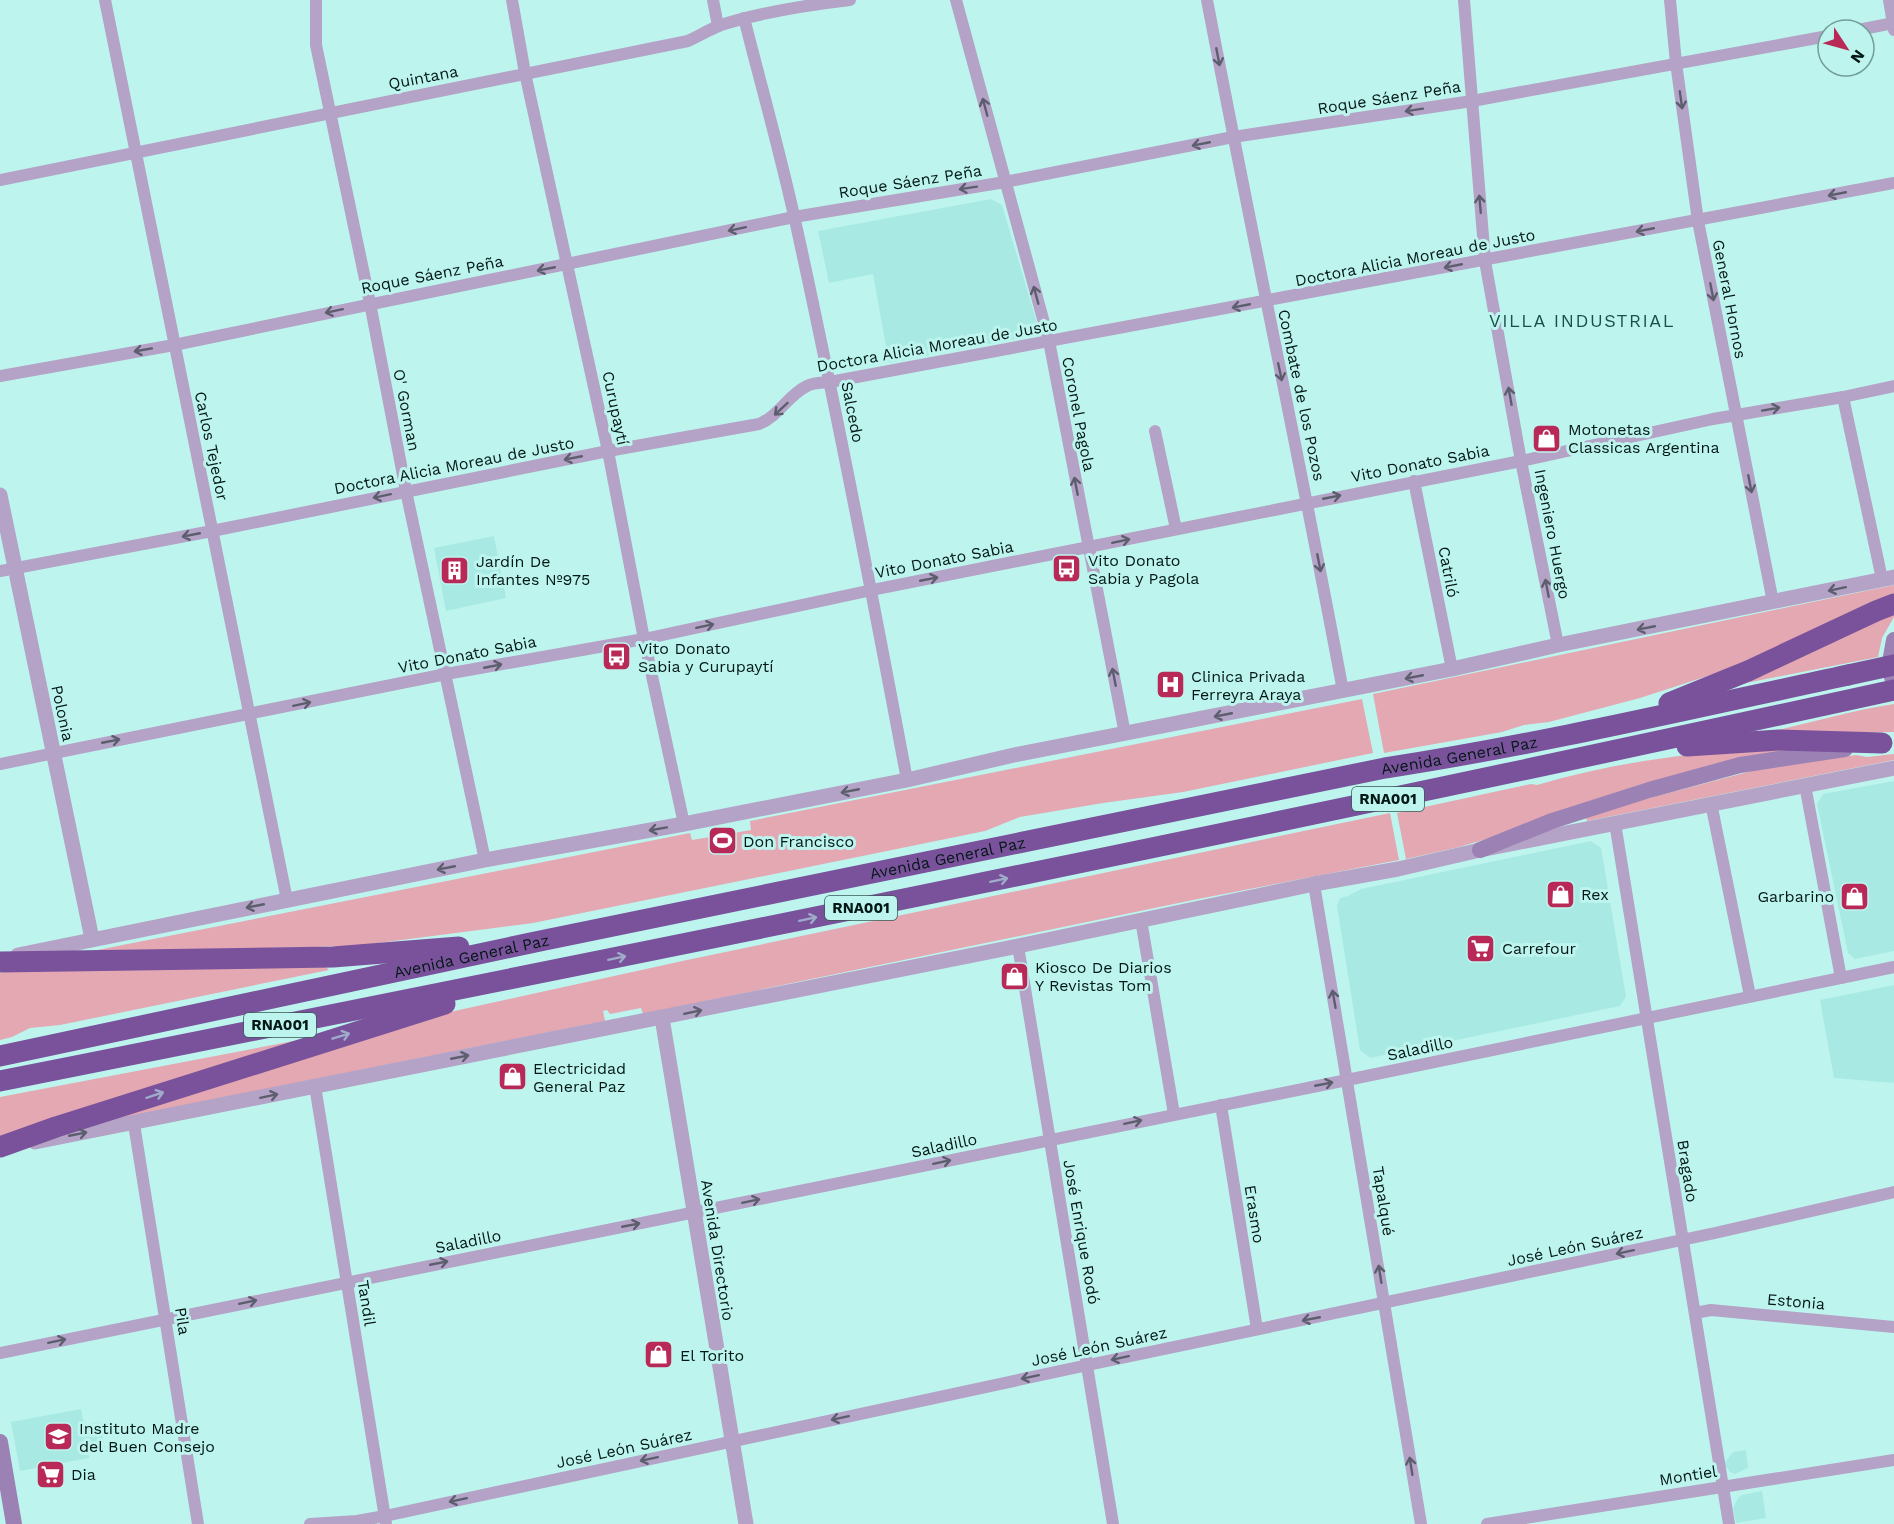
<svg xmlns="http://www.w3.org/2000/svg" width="1894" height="1524" font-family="'Work Sans',sans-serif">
<rect width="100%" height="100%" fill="#bdf5ee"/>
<!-- built -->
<g fill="#a8eae3">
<polygon points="991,199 1002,205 1038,326 1031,336 889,363 873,274 829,283 818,231"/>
<polygon points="494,536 506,598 446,611 434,548"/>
<polygon points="1894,781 1894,951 1855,959 1848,953 1817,804 1823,794"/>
<polygon points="1591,841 1601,848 1604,865 1626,997 1620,1006 1370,1058 1360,1050 1337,906 1340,898 1348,896 1361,889"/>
<polygon points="1894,985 1894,1083 1834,1078 1820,1000"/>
<polygon points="81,1409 84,1425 100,1422 105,1450 89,1454 89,1458 20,1471 11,1422"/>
<polygon points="1746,1450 1748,1468 1735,1474 1730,1472 1724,1464 1733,1452"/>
<polygon points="1762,1491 1766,1518 1736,1523 1733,1508 1738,1498 1742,1495"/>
</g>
<!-- green -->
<g fill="#e4a8b2">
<polygon points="1894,585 1894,597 1720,672 1640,698 1549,722 1524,725 1502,732 1384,753 1373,694"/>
<polygon points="1894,611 1894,617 1882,638 1878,657 1736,685"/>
<polygon points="1362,699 1373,753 1183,792 1103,803 1020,817 985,831 533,923 355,946 87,952 690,833 692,840 751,830 750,821"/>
<path d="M1894,704V732L1759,734C1804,725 1848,711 1894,704Z"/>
<path d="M1814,744L1459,847L1406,859L1397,813L1531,784L1537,785C1627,758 1721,750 1814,744Z"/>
<polygon points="1894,754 1894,760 1587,821 1586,817 1638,801 1763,768 1856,755 1867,757"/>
<polygon points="1390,813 1399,860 1198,899 643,1014 641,1008 610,1014 607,1010 603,1011 605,1021 93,1124 450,1012 687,960"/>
<polygon points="326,967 329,970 60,1025 30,1028 12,1037 0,1040 0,973 9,971"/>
<polygon points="341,1032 0,1139 0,1097"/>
</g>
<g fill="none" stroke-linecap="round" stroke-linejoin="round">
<!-- minor -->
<g stroke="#b4a3c6" stroke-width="12">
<polyline points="105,0 287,900"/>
<polyline points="316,0 316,45 370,303 406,491 485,860"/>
<polyline points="512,0 525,73 608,451 644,639 684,824"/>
<polyline points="713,0 718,26"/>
<polyline points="956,0 1049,341 1125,734"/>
<path d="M1207,0C1251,231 1300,460 1343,691"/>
<polyline points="1464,0 1485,261 1521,461 1558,645"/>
<polyline points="1670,0 1676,63 1698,221 1773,602"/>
<polyline points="1889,0 1894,30"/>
<path d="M744,18C761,85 780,152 795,220C836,406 872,593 907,780"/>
<polyline points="1858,30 1894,23"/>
<path d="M0,180L688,41C699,36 710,29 721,25C762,12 807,5 850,0"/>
<polyline points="0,376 174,345 794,217 1005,182 1233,137 1472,101 1828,36"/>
<polyline points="1843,397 1882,579"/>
<polyline points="1155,431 1176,529"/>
<polyline points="1414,481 1452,669"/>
<path d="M0,571L212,531L608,451L759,424C779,416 788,395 807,386C814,382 823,383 830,382L1894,183"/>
<polyline points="0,764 446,674 644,639 872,590 1521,461 1713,419 1843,397 1894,386"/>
<polyline points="1805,785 1841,978"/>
<polyline points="1711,803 1750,996"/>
<polyline points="1615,823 1729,1524"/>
<polyline points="1314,884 1421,1524"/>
<polyline points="1141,920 1174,1114"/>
<polyline points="1018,946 1113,1524"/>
<polyline points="315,1086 386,1524"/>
<polyline points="1221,1105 1257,1329"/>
<polyline points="134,1124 198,1524"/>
<polyline points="1695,1313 1711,1310 1894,1327"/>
<polyline points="0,1353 1347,1080 1894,967"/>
<polyline points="310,1524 357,1521 385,1516 1088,1365 1715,1233 1894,1192"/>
<polyline points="1487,1524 1894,1460"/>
</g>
<!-- tertiary -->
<g stroke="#b4a3c6" stroke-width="15">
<polyline points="0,495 92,939"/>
<polyline points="18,955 485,860 684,824 907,780 1014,755 1452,669 1558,645 1894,577"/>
<polyline points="662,1018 746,1524"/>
<polyline points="35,1142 1018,946 1314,884 1398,869 1480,850 1894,768"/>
</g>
<!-- secondary -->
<g stroke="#9b81b4" stroke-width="16">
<polyline points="1894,640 1889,668 1894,683"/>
<polyline points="1480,850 1552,821 1649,790 1740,765 1845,749"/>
<polyline points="0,1442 14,1524"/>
</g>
<!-- motorway -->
<g stroke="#79529b" stroke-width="21">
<polyline points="1669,703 1748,671 1876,611 1894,604"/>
<polyline points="1687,746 1779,740 1882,743"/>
<polyline points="0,962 333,957 459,947"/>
<path id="s1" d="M0,1056L540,941L1385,768C1541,744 1694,708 1848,675"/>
<path d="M0,1081C632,955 1264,828 1894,690"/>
<polyline points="0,1147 56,1127 445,1004"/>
</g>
<!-- motorway-bridge -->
<polyline stroke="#79529b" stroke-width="21" points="1848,675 1894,665"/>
</g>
<!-- one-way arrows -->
<defs><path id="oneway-shaft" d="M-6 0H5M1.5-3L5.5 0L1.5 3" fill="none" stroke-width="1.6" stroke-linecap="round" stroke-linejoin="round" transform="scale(1.5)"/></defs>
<g stroke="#5c5e6e">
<use href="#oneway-shaft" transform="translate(1218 57) rotate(79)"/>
<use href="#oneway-shaft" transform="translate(1681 100) rotate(82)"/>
<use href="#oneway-shaft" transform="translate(985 107) rotate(-105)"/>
<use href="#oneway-shaft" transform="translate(1414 110) rotate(171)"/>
<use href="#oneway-shaft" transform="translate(1201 144) rotate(169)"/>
<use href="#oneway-shaft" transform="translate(968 188) rotate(171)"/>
<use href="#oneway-shaft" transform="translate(1837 194) rotate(169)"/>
<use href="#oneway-shaft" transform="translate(1480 204) rotate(-95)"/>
<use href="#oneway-shaft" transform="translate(737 229) rotate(168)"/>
<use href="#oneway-shaft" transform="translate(1645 230) rotate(169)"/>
<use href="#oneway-shaft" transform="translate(1453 266) rotate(169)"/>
<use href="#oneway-shaft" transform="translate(546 269) rotate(169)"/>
<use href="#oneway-shaft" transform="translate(1712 292) rotate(79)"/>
<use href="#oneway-shaft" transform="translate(1036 295) rotate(-105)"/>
<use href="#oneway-shaft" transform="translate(1241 306) rotate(169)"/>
<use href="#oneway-shaft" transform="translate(334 311) rotate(168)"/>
<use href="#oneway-shaft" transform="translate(143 350) rotate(170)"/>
<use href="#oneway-shaft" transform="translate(1280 372) rotate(78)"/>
<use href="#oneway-shaft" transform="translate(1510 396) rotate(-100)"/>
<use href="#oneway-shaft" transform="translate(781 409) rotate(137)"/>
<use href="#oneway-shaft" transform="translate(1771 409) rotate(-10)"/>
<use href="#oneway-shaft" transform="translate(573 458) rotate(169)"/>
<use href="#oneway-shaft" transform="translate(1750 484) rotate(79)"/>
<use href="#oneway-shaft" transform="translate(1076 486) rotate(-101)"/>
<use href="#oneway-shaft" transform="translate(382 496) rotate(168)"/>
<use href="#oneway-shaft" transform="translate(1332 497) rotate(-11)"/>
<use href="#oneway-shaft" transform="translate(191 535) rotate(169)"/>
<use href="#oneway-shaft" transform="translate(1121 541) rotate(-12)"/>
<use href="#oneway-shaft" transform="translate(1319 563) rotate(79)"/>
<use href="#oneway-shaft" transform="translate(929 579) rotate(-11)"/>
<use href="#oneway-shaft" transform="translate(1547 588) rotate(-101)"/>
<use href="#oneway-shaft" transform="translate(1837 589) rotate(168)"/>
<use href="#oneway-shaft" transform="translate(705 626) rotate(-12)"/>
<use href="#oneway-shaft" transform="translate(1646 628) rotate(169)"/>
<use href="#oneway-shaft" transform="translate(493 666) rotate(-11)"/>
<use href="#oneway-shaft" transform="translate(1114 677) rotate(-101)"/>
<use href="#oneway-shaft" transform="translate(1414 677) rotate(169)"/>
<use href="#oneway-shaft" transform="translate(302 704) rotate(-12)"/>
<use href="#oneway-shaft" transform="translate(1223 715) rotate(169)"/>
<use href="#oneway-shaft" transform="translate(111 741) rotate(-11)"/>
<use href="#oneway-shaft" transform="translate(850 791) rotate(169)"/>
<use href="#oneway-shaft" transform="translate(658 829) rotate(170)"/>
<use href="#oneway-shaft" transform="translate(446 868) rotate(169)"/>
<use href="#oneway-shaft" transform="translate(255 906) rotate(169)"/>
<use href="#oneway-shaft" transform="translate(1334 999) rotate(-100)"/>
<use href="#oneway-shaft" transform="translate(693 1012) rotate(-12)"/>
<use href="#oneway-shaft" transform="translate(460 1057) rotate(-11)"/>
<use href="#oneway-shaft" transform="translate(1324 1084) rotate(-11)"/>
<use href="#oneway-shaft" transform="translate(269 1096) rotate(-12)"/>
<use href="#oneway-shaft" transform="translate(1133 1122) rotate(-12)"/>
<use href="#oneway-shaft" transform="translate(78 1134) rotate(-11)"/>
<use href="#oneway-shaft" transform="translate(942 1162) rotate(-12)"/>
<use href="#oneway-shaft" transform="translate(751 1201) rotate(-12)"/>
<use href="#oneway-shaft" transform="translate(631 1225) rotate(-11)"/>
<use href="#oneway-shaft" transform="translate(1625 1252) rotate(168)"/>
<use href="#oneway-shaft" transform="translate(439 1263) rotate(-11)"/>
<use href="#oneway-shaft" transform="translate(1380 1274) rotate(-99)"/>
<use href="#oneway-shaft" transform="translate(248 1302) rotate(-12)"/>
<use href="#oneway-shaft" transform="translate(1311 1319) rotate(169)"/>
<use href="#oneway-shaft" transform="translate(57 1341) rotate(-12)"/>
<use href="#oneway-shaft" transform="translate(1120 1358) rotate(168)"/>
<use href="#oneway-shaft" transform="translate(1030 1377) rotate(168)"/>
<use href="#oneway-shaft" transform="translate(840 1418) rotate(168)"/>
<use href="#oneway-shaft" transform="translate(649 1459) rotate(168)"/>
<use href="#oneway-shaft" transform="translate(1411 1466) rotate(-99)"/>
<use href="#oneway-shaft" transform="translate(458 1500) rotate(168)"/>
</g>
<g stroke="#9eacc9">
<use href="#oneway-shaft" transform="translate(999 880) rotate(-12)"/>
<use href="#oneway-shaft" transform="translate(808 919) rotate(-12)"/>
<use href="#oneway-shaft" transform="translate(617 958) rotate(-12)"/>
<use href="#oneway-shaft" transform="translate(341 1036) rotate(-17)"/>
<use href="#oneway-shaft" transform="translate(155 1095) rotate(-18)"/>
</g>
<!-- icons -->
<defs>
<symbol id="shop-square" viewBox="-11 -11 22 22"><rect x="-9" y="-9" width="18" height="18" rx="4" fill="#b92957" stroke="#bdf5ee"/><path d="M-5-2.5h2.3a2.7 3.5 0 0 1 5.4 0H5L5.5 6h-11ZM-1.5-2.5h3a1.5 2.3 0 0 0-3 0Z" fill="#fff"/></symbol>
<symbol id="bus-square" viewBox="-11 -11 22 22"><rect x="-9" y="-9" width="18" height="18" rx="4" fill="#b92957" stroke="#bdf5ee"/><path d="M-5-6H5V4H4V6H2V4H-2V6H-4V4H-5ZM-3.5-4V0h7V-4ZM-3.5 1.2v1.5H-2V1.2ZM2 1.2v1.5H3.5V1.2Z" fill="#fff"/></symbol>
<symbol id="building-square" viewBox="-11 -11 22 22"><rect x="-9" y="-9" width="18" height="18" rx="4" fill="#b92957" stroke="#bdf5ee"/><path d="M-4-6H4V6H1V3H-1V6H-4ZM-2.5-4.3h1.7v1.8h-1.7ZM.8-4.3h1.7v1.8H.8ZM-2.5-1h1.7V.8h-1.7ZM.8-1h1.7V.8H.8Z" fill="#fff"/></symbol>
<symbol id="hospital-square" viewBox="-11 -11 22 22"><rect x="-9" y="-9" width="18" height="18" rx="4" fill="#b92957" stroke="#bdf5ee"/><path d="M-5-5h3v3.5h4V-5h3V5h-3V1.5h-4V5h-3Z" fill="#fff"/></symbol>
<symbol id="stadium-square" viewBox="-11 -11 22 22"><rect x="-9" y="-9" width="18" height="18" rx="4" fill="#b92957" stroke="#bdf5ee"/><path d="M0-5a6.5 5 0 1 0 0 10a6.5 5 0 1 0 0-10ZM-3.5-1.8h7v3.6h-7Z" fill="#fff"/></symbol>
<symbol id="supermarket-square" viewBox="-11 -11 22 22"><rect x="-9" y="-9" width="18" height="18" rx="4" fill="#b92957" stroke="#bdf5ee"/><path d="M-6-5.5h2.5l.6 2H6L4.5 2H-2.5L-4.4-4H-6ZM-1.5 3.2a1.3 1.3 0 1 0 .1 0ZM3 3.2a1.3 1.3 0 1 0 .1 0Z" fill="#fff"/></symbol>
<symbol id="school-square" viewBox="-11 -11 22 22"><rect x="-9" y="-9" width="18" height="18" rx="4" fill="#b92957" stroke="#bdf5ee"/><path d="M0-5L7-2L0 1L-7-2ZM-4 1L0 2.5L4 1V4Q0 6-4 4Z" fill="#fff"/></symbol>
</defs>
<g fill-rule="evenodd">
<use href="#shop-square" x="1530" y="422" width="33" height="33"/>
<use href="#bus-square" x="1050" y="552" width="33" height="33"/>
<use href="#building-square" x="438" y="554" width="33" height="33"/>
<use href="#bus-square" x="600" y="640" width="33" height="33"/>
<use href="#hospital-square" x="1154" y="668" width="33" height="33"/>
<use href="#stadium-square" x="706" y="824" width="33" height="33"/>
<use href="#shop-square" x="1544" y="878" width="33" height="33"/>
<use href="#shop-square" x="1838" y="880" width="33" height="33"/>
<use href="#supermarket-square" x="1464" y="932" width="33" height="33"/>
<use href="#shop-square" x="998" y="960" width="33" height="33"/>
<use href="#shop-square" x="496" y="1060" width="33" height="33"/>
<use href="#shop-square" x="642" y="1338" width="33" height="33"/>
<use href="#school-square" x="42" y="1420" width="33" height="33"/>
<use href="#supermarket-square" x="34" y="1458" width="33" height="33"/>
</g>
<g text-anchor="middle" stroke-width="6" stroke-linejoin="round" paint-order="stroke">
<!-- shield labels -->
<g fill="#bdf5ee" stroke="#3b5a57" stroke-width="1.5">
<rect x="1352" y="787" width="72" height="24" rx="4.5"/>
<rect x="825" y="896" width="72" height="24" rx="4.5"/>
<rect x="244" y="1013" width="72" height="24" rx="4.5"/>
</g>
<g font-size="15" font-weight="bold" fill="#031816">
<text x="1388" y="804">RNA001</text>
<text x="861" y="913">RNA001</text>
<text x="280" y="1030">RNA001</text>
</g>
<!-- street labels -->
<g font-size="16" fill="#031816" stroke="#bdf5ee">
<text transform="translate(423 77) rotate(-11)" y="6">Quintana</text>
<text transform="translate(1389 97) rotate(-9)" y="6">Roque Sáenz Peña</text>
<text transform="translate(910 181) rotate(-9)" y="6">Roque Sáenz Peña</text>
<text transform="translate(1415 257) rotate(-11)" y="6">Doctora Alicia Moreau de Justo</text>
<text transform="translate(432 274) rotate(-11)" y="6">Roque Sáenz Peña</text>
<text transform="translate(1730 299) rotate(79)" y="6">General Hornos</text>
<text transform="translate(937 345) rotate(-10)" y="6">Doctora Alicia Moreau de Justo</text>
<text transform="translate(1302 395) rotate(78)" y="6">Combate de los Pozos</text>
<text transform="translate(616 408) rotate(78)" y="6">Curupaytí</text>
<text transform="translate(407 410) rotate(79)" y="6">O' Gorman</text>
<text transform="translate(853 412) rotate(79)" y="6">Salcedo</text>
<text transform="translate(1079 414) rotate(79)" y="6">Coronel Pagola</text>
<text transform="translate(212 446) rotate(78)" y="6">Carlos Tejedor</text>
<text transform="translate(1420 463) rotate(-11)" y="6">Vito Donato Sabia</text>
<text transform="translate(454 465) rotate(-11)" y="6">Doctora Alicia Moreau de Justo</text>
<text transform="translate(1553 534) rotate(79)" y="6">Ingeniero Huergo</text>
<text transform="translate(944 559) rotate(-11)" y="6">Vito Donato Sabia</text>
<text transform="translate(1449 572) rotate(79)" y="6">Catriló</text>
<text transform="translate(467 654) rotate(-11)" y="6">Vito Donato Sabia</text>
<text transform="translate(63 713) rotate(78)" y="6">Polonia</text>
<text dy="6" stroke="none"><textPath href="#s1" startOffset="1490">Avenida General Paz</textPath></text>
<text dy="6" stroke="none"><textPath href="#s1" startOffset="968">Avenida General Paz</textPath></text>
<text dy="6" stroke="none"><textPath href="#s1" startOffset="482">Avenida General Paz</textPath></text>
<text transform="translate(1420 1048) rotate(-12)" y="6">Saladillo</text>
<text transform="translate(944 1145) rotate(-12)" y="6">Saladillo</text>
<text transform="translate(1688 1171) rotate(81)" y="6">Bragado</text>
<text transform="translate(1384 1201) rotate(81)" y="6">Tapalqué</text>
<text transform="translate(1255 1214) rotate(81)" y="6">Erasmo</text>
<text transform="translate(1082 1232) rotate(80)" y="6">José Enrique Rodó</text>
<text transform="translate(468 1241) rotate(-11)" y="6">Saladillo</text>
<text transform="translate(1575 1246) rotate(-12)" y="6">José León Suárez</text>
<text transform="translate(718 1250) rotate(81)" y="6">Avenida Directorio</text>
<text transform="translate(1796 1301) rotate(5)" y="6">Estonia</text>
<text transform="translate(367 1303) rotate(81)" y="6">Tandil</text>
<text transform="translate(183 1321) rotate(81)" y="6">Pila</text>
<text transform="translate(1099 1346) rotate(-12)" y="6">José León Suárez</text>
<text transform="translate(624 1448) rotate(-12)" y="6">José León Suárez</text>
<text transform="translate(1688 1475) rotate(-9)" y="6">Montiel</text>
</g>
<!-- poi labels -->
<g font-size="16" fill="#031816" stroke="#bdf5ee" text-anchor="start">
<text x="1568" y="435">Motonetas<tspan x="1568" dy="18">Classicas Argentina</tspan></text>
<text x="1088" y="566">Vito Donato<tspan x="1088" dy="18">Sabia y Pagola</tspan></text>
<text x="476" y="567">Jardín De<tspan x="476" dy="18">Infantes Nº975</tspan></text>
<text x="638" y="654">Vito Donato<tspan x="638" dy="18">Sabia y Curupaytí</tspan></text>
<text x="1191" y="682">Clinica Privada<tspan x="1191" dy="18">Ferreyra Araya</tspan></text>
<text x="743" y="847">Don Francisco</text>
<text x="1581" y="900">Rex</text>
<text x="1834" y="902" text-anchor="end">Garbarino</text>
<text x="1502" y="954">Carrefour</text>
<text x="1035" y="973">Kiosco De Diarios<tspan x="1035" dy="18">Y Revistas Tom</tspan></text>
<text x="533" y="1074">Electricidad<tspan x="533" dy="18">General Paz</tspan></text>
<text x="680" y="1361">El Torito</text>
<text x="79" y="1434">Instituto Madre<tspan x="79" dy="18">del Buen Consejo</tspan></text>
<text x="71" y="1480">Dia</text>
</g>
<!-- neighbourhood labels -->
<g font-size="18" letter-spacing="1.5" fill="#19504c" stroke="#bdf5ee">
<text x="1582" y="327">VILLA INDUSTRIAL</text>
</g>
</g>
<!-- north arrow -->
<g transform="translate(1846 48) rotate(126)"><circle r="28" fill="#bdf5ee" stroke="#739d98" stroke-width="1.5"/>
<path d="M0-4.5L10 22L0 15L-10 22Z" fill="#b92957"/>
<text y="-9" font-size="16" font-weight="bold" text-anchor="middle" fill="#031816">N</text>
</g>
</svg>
